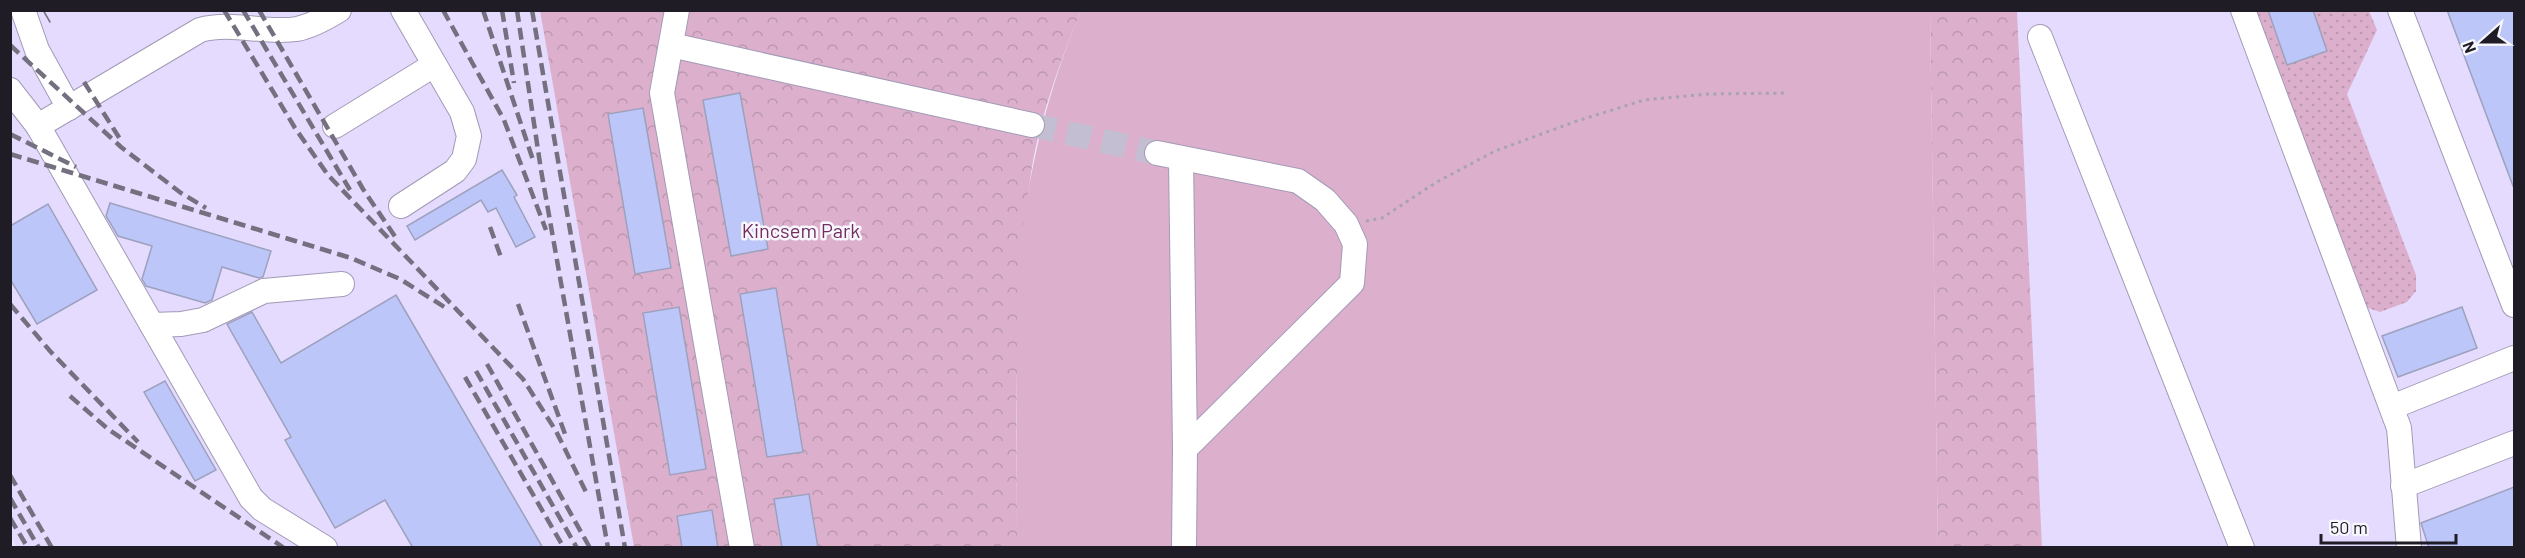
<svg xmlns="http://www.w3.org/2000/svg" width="2525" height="558" font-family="Barlow,sans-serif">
<defs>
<pattern id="grass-dots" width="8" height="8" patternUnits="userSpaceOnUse" patternTransform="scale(1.5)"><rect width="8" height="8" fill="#dcb0cd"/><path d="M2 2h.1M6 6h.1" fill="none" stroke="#bc97b0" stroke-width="1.8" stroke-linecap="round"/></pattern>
<pattern id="forest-crowns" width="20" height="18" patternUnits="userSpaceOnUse" patternTransform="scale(1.5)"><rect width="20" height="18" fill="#dcb0cd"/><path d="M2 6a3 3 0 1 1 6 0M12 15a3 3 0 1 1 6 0" fill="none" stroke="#bc97b0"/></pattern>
</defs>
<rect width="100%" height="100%" fill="#ede6fe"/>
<!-- built -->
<g fill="#e5dbff">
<polygon points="10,11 540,11 634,547 17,547 10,537"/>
<polygon points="2017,11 2514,11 2514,547 2042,547"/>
</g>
<!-- grass -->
<polygon fill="url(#grass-dots)" points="2252,11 2369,11 2377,30 2347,94 2416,275 2416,291 2407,302 2380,312 2368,308 2362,300"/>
<!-- forest -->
<g fill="url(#forest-crowns)">
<path d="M540,11H1081C1059,64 1038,122 1030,180C1013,301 1017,425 1017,547H634Z"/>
<polygon points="1930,11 2017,11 2042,547 1938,547"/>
</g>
<!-- garden -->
<path fill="#dcb0cd" d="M1081,11H1930L1938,547L1017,548C1017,488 1017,429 1017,370C1017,330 1016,288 1020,247C1030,165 1049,86 1081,11Z"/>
<!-- building -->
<g fill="#bdc6f8" stroke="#9da1bd" stroke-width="1.5">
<polygon points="2268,10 2313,10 2327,51 2287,65"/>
<polygon points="2447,10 2514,10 2514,185 2513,186"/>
<polygon points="740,93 768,249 731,256 703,100"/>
<polygon points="643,108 671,268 635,274 608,114"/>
<polygon points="502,170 517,195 514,197 535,237 516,247 496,208 488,212 481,200 415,240 407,226"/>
<polygon points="110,203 271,251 263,277 259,278 222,267 212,300 205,303 146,286 142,279 152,246 118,236 106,216"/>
<polygon points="48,204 97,290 37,324 10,279 10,226"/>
<polygon points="776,288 803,452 767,457 740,294"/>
<polygon points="396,295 543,548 413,548 385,500 335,528 285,440 291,437 227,324 252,312 281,363"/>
<polygon points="679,307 706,469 670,475 643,313"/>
<polygon points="2462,307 2477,348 2398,377 2382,336"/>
<polygon points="165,381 216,470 195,481 144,392"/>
<polygon points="2514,487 2514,548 2429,548 2421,523"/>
<polygon points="809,494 818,548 782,548 774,499"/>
<polygon points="712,510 718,548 682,548 677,516"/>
</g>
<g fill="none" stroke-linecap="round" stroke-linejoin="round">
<!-- minor-tunnel -->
<polyline stroke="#c4bed3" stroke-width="24" stroke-dasharray="24 12" stroke-linecap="butt" points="1032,125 1157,153"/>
<defs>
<g id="minor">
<polyline points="23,10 37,50 69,108"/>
<polyline points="677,10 662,93 742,548"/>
<polyline points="2243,10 2399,428 2409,548"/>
<polyline points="2400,10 2514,305"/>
<polyline points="2040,37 2242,548"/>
<polyline points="671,45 1032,125"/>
<polyline points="10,90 38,126 251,498 262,509 325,548"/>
<path d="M38,126L200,30C232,21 264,34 297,29C312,26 326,18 339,10"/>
<polyline points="335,126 434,65"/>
<polyline points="1157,153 1298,181 1325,200 1346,224 1355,244 1352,283 1185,449 1184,548"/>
<polyline points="1181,158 1185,449"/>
<polyline points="401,206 455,171 464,159 469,136 462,112 403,10"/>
<polyline points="152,325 181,324 203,320 264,291 342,284"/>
<polyline points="2392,407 2514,358"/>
<polyline points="2403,486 2514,443"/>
</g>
</defs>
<!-- minor casing -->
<use href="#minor" stroke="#a29ab5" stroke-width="26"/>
<!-- path -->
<polyline stroke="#a7a2b5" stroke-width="3" stroke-dasharray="3 4.5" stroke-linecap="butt" points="1366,221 1382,218 1435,183 1495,151 1577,121 1644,100 1708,94 1788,93"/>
<!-- minor -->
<use href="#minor" stroke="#fff" stroke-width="24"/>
<!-- tram -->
<polyline stroke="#74707f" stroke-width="1.5" points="43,10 50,22"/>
<!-- rail -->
<g stroke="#74707f" stroke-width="4.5" stroke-dasharray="12 6" stroke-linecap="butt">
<polyline points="224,10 295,128 328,175 523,379 556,431 587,494"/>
<polyline points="243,10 350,190"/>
<polyline points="259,10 363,189 396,238"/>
<polyline points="443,10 504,120 546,230"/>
<polyline points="483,10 533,160"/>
<polyline points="502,10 514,83"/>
<polyline points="517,10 541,170 608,548"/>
<polyline points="532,10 625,548"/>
<polyline points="10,45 121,147 181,193 206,208"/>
<polyline points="84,82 120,139"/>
<polyline points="10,134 76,167"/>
<polyline points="10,154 351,258 400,279 446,308"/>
<polyline points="490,227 502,260"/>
<polyline points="10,304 50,351 138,442"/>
<polyline points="518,304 565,434"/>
<polyline points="487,364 590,548"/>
<polyline points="476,371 577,548"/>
<polyline points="465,377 564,548"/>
<polyline points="70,396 108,429 284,548"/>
<polyline points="10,475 52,548"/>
<polyline points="10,498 39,548"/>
<polyline points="10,518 28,548"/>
</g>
</g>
<g text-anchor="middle" stroke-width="5" stroke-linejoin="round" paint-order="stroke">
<!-- park labels -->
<g font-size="20" fill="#732c60" stroke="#f8f7fd">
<text x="801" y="238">Kincsem Park</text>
</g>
</g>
<!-- border -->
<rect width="2525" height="558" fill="none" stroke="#1f1c26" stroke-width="24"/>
<!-- north arrow -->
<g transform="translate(2483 42) rotate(249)" stroke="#f8f7fd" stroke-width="4.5" paint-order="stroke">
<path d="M0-4.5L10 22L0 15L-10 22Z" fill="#1f1c26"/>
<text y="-9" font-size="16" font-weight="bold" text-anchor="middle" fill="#1f1c26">N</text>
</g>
<!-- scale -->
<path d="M2321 534v9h135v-9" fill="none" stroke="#1f1c26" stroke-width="3"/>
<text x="2330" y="534" font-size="18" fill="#1f1c26" stroke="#f8f7fd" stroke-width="4.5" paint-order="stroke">50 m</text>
</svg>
